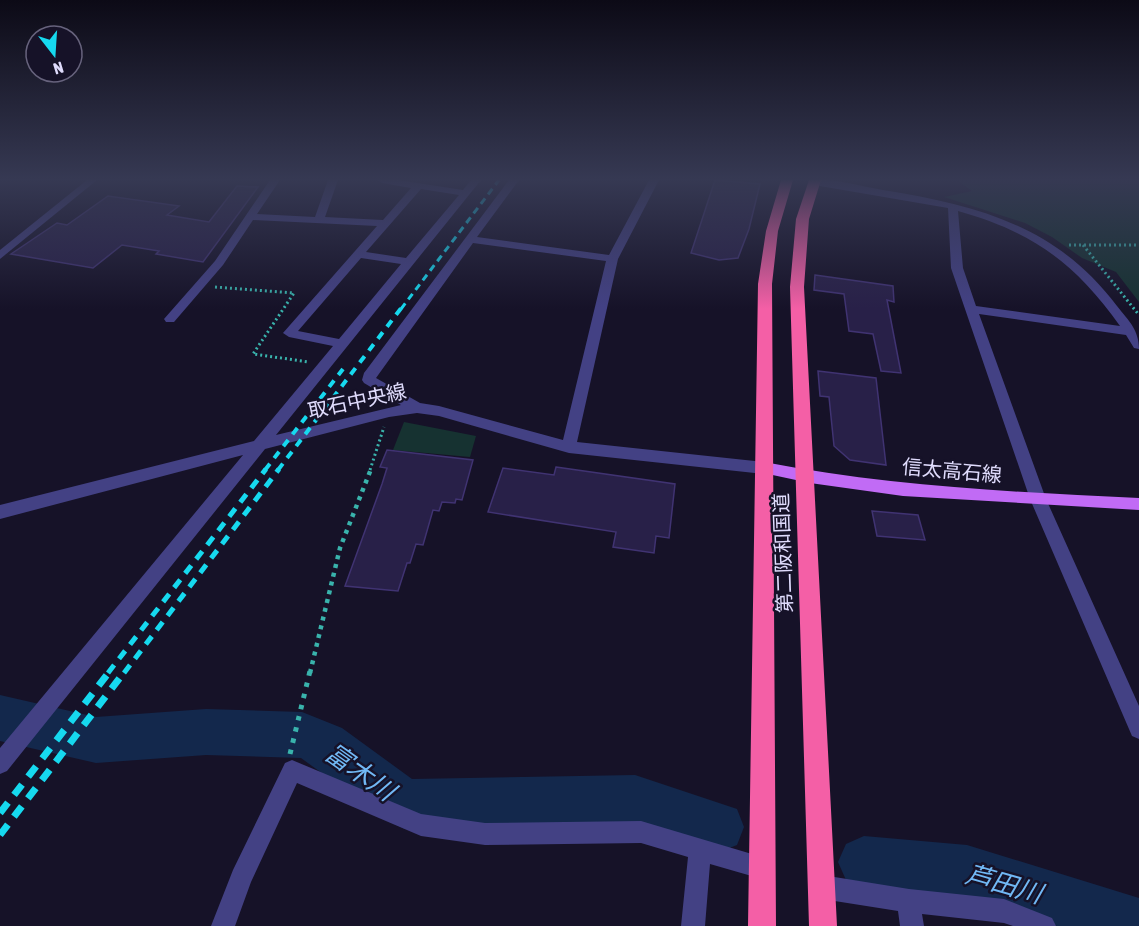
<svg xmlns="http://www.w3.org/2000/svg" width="1139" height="926" font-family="'Asap Condensed','Noto Sans JP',sans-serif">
<rect width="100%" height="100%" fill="#161228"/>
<!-- green -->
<g fill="#163231">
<polygon points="957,180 1139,180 1139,302 1116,272 1082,258 1052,237 1025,223 944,197 972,191"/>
<polygon points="404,422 476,436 470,457 393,450"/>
</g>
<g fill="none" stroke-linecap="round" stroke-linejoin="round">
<!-- river -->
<g fill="#13284c" fill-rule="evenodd">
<polygon points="0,695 96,717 206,709 302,712 342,728 412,779 635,775 737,809 744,827 737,845 719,852 635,825 405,829 388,821 301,758 206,755 96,763 0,741"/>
<polygon points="864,836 967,845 1139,898 1139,926 1057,926 967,897 864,888 846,880 838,862 846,844"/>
</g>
</g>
<!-- building -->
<g fill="#282048" stroke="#403372" stroke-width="1.5">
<polygon points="715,180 760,184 749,229 738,258 719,260 691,253"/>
<polygon points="237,186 258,187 203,262 156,254 159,251 122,245 93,268 11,254 57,223 67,225 108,196 179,206 167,215 209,222"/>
<polygon points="815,275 893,286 894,302 887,300 901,373 881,371 873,334 849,331 844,294 814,290"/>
<polygon points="818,371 876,378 886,465 850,460 834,446 829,397 820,396"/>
<polygon points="387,450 473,460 462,500 456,499 455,503 442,502 439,511 433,510 423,545 416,544 410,563 407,563 398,591 345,586 382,484 387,468 380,467"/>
<polygon points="556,467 675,484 669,538 656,536 654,553 613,547 616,532 488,512 503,468 554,475"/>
<polygon points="872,511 918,515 925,540 877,536"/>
</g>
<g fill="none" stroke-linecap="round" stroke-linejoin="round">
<!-- path-far2 -->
<g stroke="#39b3ac" stroke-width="3" stroke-dasharray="2 3" stroke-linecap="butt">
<polyline points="1069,245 1139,245"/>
<polyline points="1083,245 1139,315"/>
<polyline points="215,287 294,293 253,354 309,362"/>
<polyline points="370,470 384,427"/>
</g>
<!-- path-far1 -->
<polyline stroke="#39b3ac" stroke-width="4.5" stroke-dasharray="4 5" stroke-linecap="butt" points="310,673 340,548 371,469"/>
<!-- path -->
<polyline stroke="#39b3ac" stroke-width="5" stroke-dasharray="4.5 7" stroke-linecap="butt" points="290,754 310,671"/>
<!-- minor -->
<g fill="#434184" fill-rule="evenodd">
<polygon points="87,180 97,180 0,259 0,250"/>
<path d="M270,180H280L257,214L315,217L328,180H338L325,217L383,220L411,188L382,183L377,180H398L463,190L471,180H481L276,435L401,405L364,383L362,380L364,373L509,180H519L477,237L609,255L649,180H659L618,259L577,442L764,462L769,464L772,468L769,472L764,474L569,453L439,416L417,413L389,417L265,449L7,771L0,774V748L243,455L0,519V505L254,441L333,346L289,337L283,333L377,226L253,220L223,265L174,322H166L164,319L215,261ZM421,189L459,195L406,258L366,252ZM473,243L606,261L563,440L439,406L420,403L376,378ZM361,258L401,264L339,339L298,331Z"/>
<path d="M811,180C834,178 860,186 883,190C977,205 1057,226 1117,306C1129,321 1139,330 1139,349L1134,348L1126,335L979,314L1046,499L1139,706V739L1132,736L1030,499L951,268L948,208L814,185L809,182ZM958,211C1033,232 1075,263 1120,326L976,306L963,268Z"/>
<polygon points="292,760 421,814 485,823 641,821 762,857 770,860 773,868 770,876 762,879 710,864 705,926 681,926 688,857 641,843 485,845 421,836 297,783 251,882 235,926 211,926 233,870 285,763"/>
<polygon points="822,875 909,889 1004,899 1052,918 1056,926 1013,926 1004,923 922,914 924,926 900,926 898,911 822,899 814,895 810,887 814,879"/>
</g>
<!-- major -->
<path fill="#c16bf5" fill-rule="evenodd" d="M764,462C888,486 1013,492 1139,498V510L903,496L810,483L759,472L756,468L759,464Z"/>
<!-- highway -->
<g fill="#f45fa6" fill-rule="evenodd">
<polygon points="781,180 793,180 778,231 772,284 776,926 748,926 758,284 766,231"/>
<polygon points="809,180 821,180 809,219 804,287 837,926 809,926 790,287 796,219"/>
</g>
<!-- rail-far3 -->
<polyline stroke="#16d9ef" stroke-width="3" stroke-dasharray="7 5" stroke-linecap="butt" points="401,309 499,180"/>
<!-- rail-far2 -->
<g stroke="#16d9ef" stroke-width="4" stroke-dasharray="8 7" stroke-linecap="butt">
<polyline points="265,470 343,369"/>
<polyline points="278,470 402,307"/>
</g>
<!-- rail-far1 -->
<g stroke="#16d9ef" stroke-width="5" stroke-dasharray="10 8" stroke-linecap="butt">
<polyline points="108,673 266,469"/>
<polyline points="124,673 279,469"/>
</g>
<!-- rail -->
<g stroke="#16d9ef" stroke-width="7" stroke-dasharray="13 10" stroke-linecap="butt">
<polyline points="0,813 110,671"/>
<polyline points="0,835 125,671"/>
</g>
</g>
<!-- sky -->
<linearGradient id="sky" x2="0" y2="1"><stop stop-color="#0c0a16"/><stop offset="0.58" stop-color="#363953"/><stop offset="1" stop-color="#363953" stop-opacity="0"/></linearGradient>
<rect width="1139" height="309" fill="url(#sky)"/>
<g text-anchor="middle" stroke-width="5" stroke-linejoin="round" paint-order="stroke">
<!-- street labels -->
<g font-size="20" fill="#e0dcfd" stroke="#161228">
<text transform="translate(357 401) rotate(-12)" y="7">取石中央線</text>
<text transform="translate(952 471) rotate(5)" y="7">信太高石線</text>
<text transform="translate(783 553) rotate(-92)" y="7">第二阪和国道</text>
</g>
<!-- near-water labels -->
<g font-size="26" font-style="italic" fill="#71b8f5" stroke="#161228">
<text transform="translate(360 772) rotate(35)" y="9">富木川</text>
<text transform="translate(1004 884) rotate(16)" y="9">芦田川</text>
</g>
</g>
<!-- north arrow -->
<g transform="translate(54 54) rotate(163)"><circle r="28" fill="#161228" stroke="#67637d" stroke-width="1.5"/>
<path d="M0-4.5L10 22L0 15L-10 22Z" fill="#16d9ef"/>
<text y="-9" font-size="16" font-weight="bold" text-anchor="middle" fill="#e0dcfd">N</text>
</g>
</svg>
